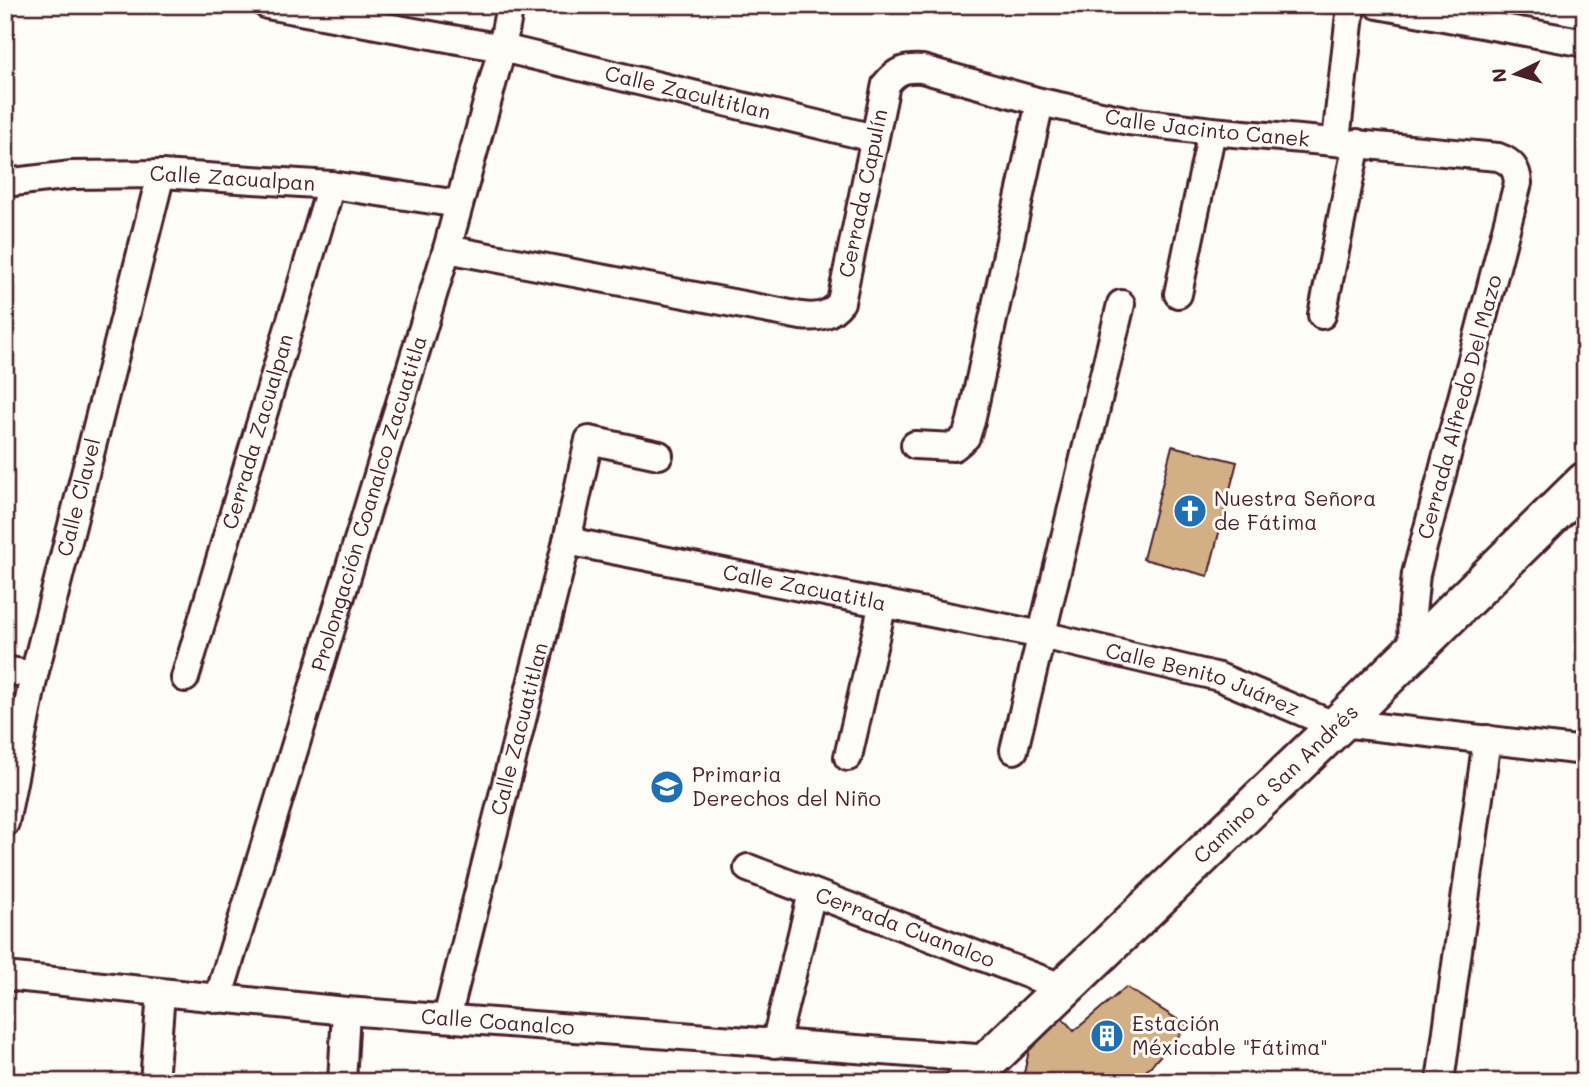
<svg xmlns="http://www.w3.org/2000/svg" width="1590" height="1087" font-family="Mali,sans-serif">
<rect width="100%" height="100%" fill="#fdfcf7"/>
<filter id="ink" filterUnits="userSpaceOnUse"><feTurbulence type="fractalNoise" baseFrequency=".0143" numOctaves="2"/><feDisplacementMap in="SourceGraphic" scale="14" xChannelSelector="R" yChannelSelector="G"/><feConvolveMatrix kernelMatrix="1 2 1 2 8 2 1 2 1" color-interpolation-filters="sRGB"/></filter>
<g filter="url(#ink)">
<!-- building -->
<g fill="#d3af85" stroke="#4a1f2b" stroke-width="2">
<polygon points="1172,446 1237,462 1208,576 1143,559"/>
<polygon points="1126,987 1188,1026 1136,1082 1022,1082 1031,1042 1057,1012 1074,1031"/>
</g>
<g fill="none" stroke-linecap="round" stroke-linejoin="round">
<defs>
<g id="street">
<path id="s1" d="M267,5L502,48L874,138"/>
<polyline points="1378,5 1585,43"/>
<polyline points="1336,141 1351,5"/>
<path id="s2" d="M5,183L72,175L161,174L331,185L459,204"/>
<path id="s3" d="M447,249L801,316C818,318 830,316 841,302L886,84C897,70 905,68 922,69L1040,102L1129,121L1212,131L1498,157C1512,162 1517,169 1518,183L1416,574L1412,613L1413,650"/>
<polyline points="1178,294 1212,131"/>
<polyline points="1322,315 1357,143"/>
<polyline points="915,445 954,447 966,437 971,421 1040,102"/>
<path id="s4" d="M567,541L1042,635L1219,677L1324,721L1585,751"/>
<polyline points="5,670 34,675"/>
<path id="s5" d="M185,678L331,185"/>
<polyline points="1014,750 1121,304"/>
<polyline points="848,757 883,603"/>
<path id="s6" d="M5,823L34,675L161,174"/>
<path id="s7" d="M748,868L1064,988"/>
<path id="s8" d="M5,976L346,1011L990,1059"/>
<path id="s9" d="M218,999L447,249L502,48L510,5"/>
<path id="s10" d="M447,1018L567,541L589,440L659,455"/>
<polyline points="775,1044 812,893"/>
<polyline points="154,1082 161,993"/>
<polyline points="342,1082 346,1011"/>
<polyline points="1440,1082 1487,739"/>
</g>
<g id="secondary">
<path id="s11" d="M966,1082L1341,722L1585,482"/>
</g>
</defs>
<!-- street casing -->
<use href="#street" stroke="#4a1f2b" stroke-width="32"/>
<!-- secondary casing -->
<use href="#secondary" stroke="#4a1f2b" stroke-width="44"/>
<!-- street -->
<use href="#street" stroke="#fdfcf7" stroke-width="26"/>
<!-- secondary -->
<use href="#secondary" stroke="#fdfcf7" stroke-width="38"/>
</g>
</g>
<!-- icons -->
<defs>
<symbol id="church-disc" viewBox="-11 -11 22 22"><circle r="9.5" fill="#1f6fb2" stroke="#fdfcf7"/><path d="M-1.2-6h2.4v3.5h3.3v2.4h-3.3V6h-2.4V-.1h-3.3v-2.4h3.3Z" fill="#fff"/></symbol>
<symbol id="school-disc" viewBox="-11 -11 22 22"><circle r="9.5" fill="#1f6fb2" stroke="#fdfcf7"/><path d="M0-5L7-2L0 1L-7-2ZM-4 1L0 2.5L4 1V4Q0 6-4 4Z" fill="#fff"/></symbol>
<symbol id="building-disc" viewBox="-11 -11 22 22"><circle r="9.5" fill="#1f6fb2" stroke="#fdfcf7"/><path d="M-4-6H4V6H1V3H-1V6H-4ZM-2.5-4.3h1.7v1.8h-1.7ZM.8-4.3h1.7v1.8H.8ZM-2.5-1h1.7V.8h-1.7ZM.8-1h1.7V.8H.8Z" fill="#fff"/></symbol>
</defs>
<g fill-rule="evenodd">
<use href="#church-disc" x="1171" y="492" width="38" height="38"/>
<use href="#school-disc" x="648" y="768" width="38" height="38"/>
<use href="#building-disc" x="1088" y="1017" width="38" height="38"/>
</g>
<g text-anchor="middle" stroke-width="6" stroke-linejoin="round" paint-order="stroke">
<!-- street labels -->
<g font-size="21" fill="#4a1f2b" stroke="#fdfcf7">
<text dy="7" stroke="none"><textPath href="#s1" startOffset="430">Calle Zacultitlan</textPath></text>
<text dy="7" stroke="none"><textPath href="#s3" startOffset="961">Calle Jacinto Canek</textPath></text>
<text dy="7" stroke="none"><textPath href="#s2" startOffset="228">Calle Zacualpan</textPath></text>
<text dy="7" stroke="none"><textPath href="#s3" startOffset="516">Cerrada Capulín</textPath></text>
<text transform="translate(1460 407) rotate(-75)" y="7">Cerrada Alfredo Del Mazo</text>
<text dy="7" stroke="none"><textPath href="#s5" startOffset="257">Cerrada Zacualpan</textPath></text>
<text dy="7" stroke="none"><textPath href="#s6" startOffset="334">Calle Clavel</textPath></text>
<text dy="7" stroke="none"><textPath href="#s9" startOffset="518">Prolongación Coanalco Zacuatitla</textPath></text>
<text dy="7" stroke="none"><textPath href="#s4" startOffset="242">Calle Zacuatitla</textPath></text>
<text dy="7" stroke="none"><textPath href="#s4" startOffset="651">Calle Benito Juárez</textPath></text>
<text dy="7" stroke="none"><textPath href="#s10" startOffset="298">Calle Zacuatitlan</textPath></text>
<text dy="7" stroke="none"><textPath href="#s11" startOffset="430">Camino a San Andrés</textPath></text>
<text dy="7" stroke="none"><textPath href="#s7" startOffset="168">Cerrada Cuanalco</textPath></text>
<text dy="7" stroke="none"><textPath href="#s8" startOffset="495">Calle Coanalco</textPath></text>
</g>
<!-- poi labels -->
<g font-size="21" fill="#4a1f2b" stroke="#fdfcf7" text-anchor="start">
<text x="1214" y="506">Nuestra Señora<tspan x="1214" dy="24">de Fátima</tspan></text>
<text x="692" y="782">Primaria<tspan x="692" dy="24">Derechos del Niño</tspan></text>
<text x="1132" y="1031">Estación<tspan x="1132" dy="24">Méxicable "Fátima"</tspan></text>
</g>
</g>
<!-- margin -->
<rect width="1590" height="1087" fill="none" stroke="#fdfcf7" stroke-width="28"/>
<rect x="14" y="14" width="1562" height="1059" fill="none" stroke="#4a1f2b" stroke-width="2.5" filter="url(#ink)"/>
<!-- north arrow -->
<g transform="translate(1516 74) rotate(265)" stroke="#fdfcf7" stroke-width="5" paint-order="stroke">
<path d="M0-5L12 26L0 18L-12 26Z" fill="#4a1f2b"/>
<text y="-10" font-size="19" font-weight="bold" text-anchor="middle" fill="#4a1f2b">N</text>
</g>
</svg>
